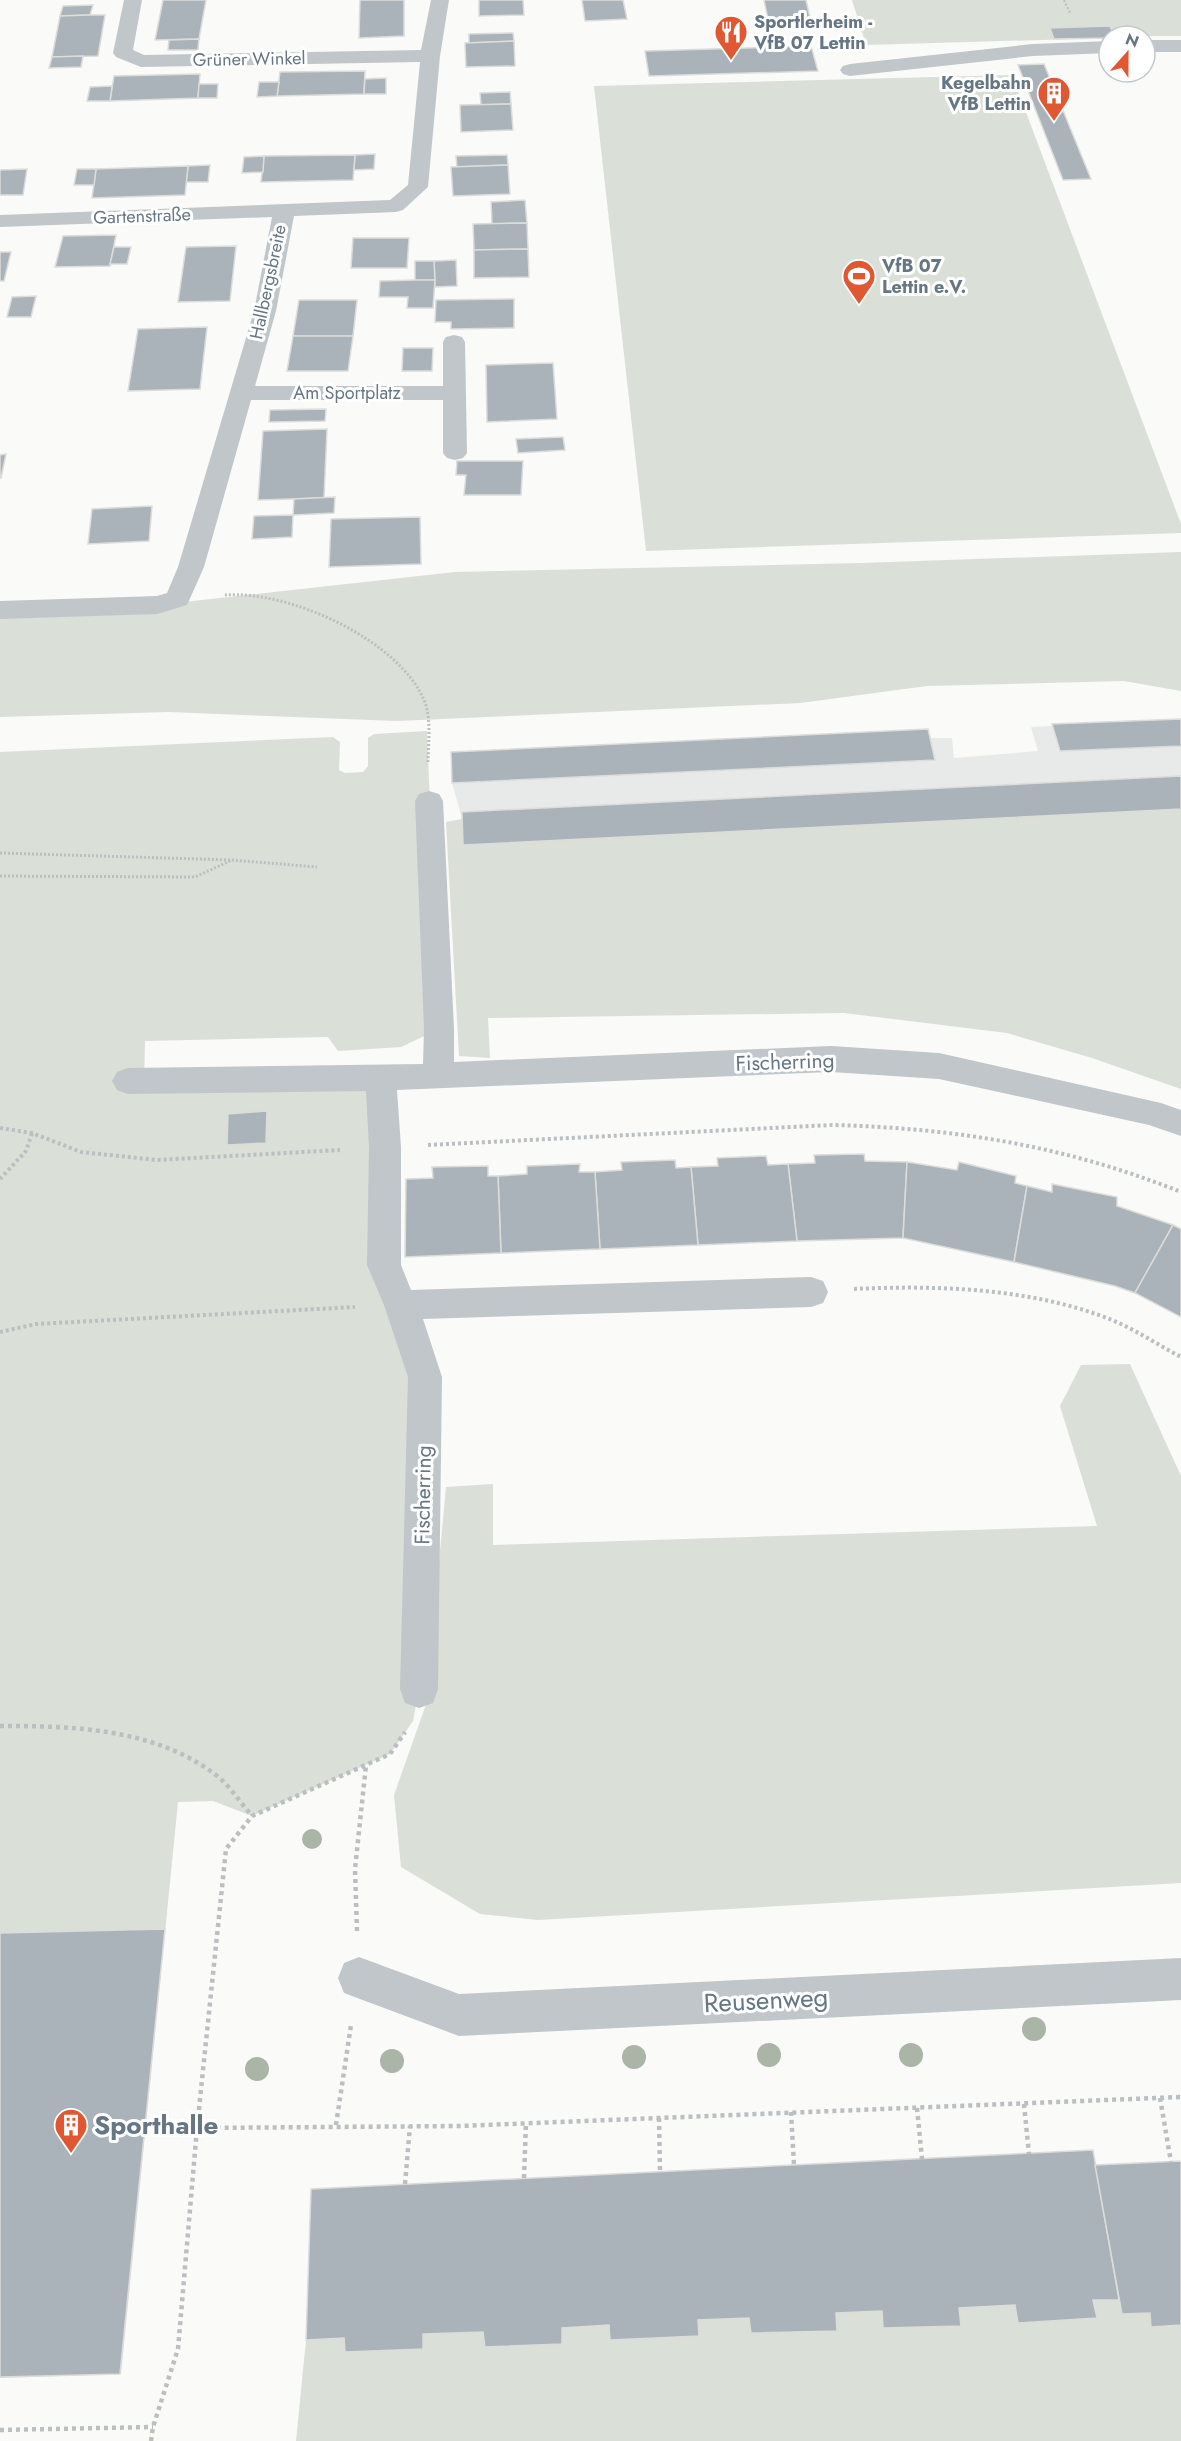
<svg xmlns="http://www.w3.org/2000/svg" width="1181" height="2441" font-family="Jost,sans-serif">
<rect width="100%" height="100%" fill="#fafaf8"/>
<!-- built -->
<polygon fill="#e8e9e9" points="1181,719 1181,809 462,819 452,783 451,752 928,729 931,738 952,738 954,758 1038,751 1031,727"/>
<!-- green -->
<g fill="#dadfd7">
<polygon points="852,0 1181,0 1181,36 1109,36 1109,38 866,45"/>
<polygon points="1012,75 1181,524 1181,533 646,551 594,86"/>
<polygon points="1181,552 1181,691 1124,681 927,686 800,703 397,721 168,712 0,717 0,614 157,605 455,572 861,563"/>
<polygon points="427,731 439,1029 401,1047 338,1051 328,1037 145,1041 144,1081 381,1078 384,1265 425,1377 419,1689 413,1721 390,1754 252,1816 213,1801 178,1802 121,2374 0,2378 0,752 333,737 340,742 339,770 345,773 363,772 368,766 368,738 374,734"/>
<polygon points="1181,809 1181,1089 1092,1058 1007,1033 844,1013 488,1018 490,1058 459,1056 446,822 462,819"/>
<polygon points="1130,1364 1181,1476 1181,1883 538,1920 480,1914 401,1867 394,1795 436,1676 439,1562 446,1487 493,1484 493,1545 1097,1526 1060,1406 1081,1365"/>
<polygon points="1093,2300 1119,2300 1122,2314 1150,2313 1151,2327 1181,2325 1181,2441 296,2441 306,2340 344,2338 345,2352 423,2349 423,2334 483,2332 485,2347 562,2343 562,2328 609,2325 610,2340 698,2336 698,2320 749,2318 752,2333 836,2331 836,2313 882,2311 884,2328 960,2326 959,2308 1015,2305 1018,2323 1096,2318"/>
</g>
<!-- building -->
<g fill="#aab3b9" stroke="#dcdcda" stroke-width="1.5">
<polygon points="163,0 206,0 199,39 155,40"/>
<polygon points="360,0 404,0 404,36 359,38"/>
<polygon points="479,0 523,0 524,15 479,16"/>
<polygon points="582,0 623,0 627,19 585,21"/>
<polygon points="764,0 806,0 810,18 768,19"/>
<polygon points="93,5 90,15 60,16 63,6"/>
<polygon points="90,15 105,15 98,56 52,57 60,16"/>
<polygon points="1110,26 1114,36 1109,38 1054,39 1050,28"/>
<polygon points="513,33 514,41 469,43 469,34"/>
<polygon points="199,39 198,50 168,50 169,40"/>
<polygon points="514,41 515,66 466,67 465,43"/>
<polygon points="811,46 818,71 649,76 645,51"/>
<polygon points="83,56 81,67 49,68 52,57"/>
<polygon points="1044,64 1091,179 1063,180 1018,65"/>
<polygon points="365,71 364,94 277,96 280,72"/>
<polygon points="200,74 198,98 110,101 114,76"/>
<polygon points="386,78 386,94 364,94 365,79"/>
<polygon points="259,82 279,82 277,96 257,97"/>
<polygon points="199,84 218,84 217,98 198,98"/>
<polygon points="112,86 110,101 87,101 90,87"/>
<polygon points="510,92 511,104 481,105 480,93"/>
<polygon points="511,104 513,130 461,132 460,105"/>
<polygon points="375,154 374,169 354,170 355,155"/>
<polygon points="355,155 353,180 261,182 264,156"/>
<polygon points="507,155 508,165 457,167 456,156"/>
<polygon points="264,156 263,172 242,173 244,157"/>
<polygon points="210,165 208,182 186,182 188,166"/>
<polygon points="508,165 510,194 453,196 451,167"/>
<polygon points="188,166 185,195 92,198 96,169"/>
<polygon points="27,169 23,195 0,195 0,170"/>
<polygon points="77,169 96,169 94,185 74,185"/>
<polygon points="525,200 527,223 492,224 491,202"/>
<polygon points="527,223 528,249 474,250 473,224"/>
<polygon points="116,235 110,266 55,267 63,236"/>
<polygon points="353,238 409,238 407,268 351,268"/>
<polygon points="236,246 230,301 178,302 186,247"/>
<polygon points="114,247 131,247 127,264 110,264"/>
<polygon points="528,249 529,277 474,278 474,250"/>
<polygon points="0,252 11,252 4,281 0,281"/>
<polygon points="456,260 457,286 435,287 434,261"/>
<polygon points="415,261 434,261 435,280 415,280"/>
<polygon points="415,280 435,280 433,308 407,308 408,297 379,297 380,281"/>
<polygon points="36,296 31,317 7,317 12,297"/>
<polygon points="514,299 514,328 451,329 451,322 435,322 436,300"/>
<polygon points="299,300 357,300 353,336 293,336"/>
<polygon points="207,327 200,389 128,391 138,329"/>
<polygon points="293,336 353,336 348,371 287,371"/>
<polygon points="403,348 433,348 432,371 402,371"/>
<polygon points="553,363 557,419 487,422 486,365"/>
<polygon points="326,409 325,421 269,422 270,410"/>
<polygon points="327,429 324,498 258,500 263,431"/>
<polygon points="563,437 565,450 518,453 516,439"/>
<polygon points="6,454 1,478 0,478 0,455"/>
<polygon points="457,461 523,461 521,495 464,495 466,475 456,475"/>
<polygon points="335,497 334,513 293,515 294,499"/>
<polygon points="152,506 149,541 88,544 92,509"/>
<polygon points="293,515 292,537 252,539 254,516"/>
<polygon points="420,517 421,564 329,567 331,519"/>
<polygon points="1181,719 1181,746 1060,751 1052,724"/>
<polygon points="928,729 935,760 452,783 451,752"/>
<polygon points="1181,776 1181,809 463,845 462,812"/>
<polygon points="267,1111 266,1143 227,1145 228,1114"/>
<polygon points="864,1154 865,1161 907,1162 903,1238 797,1241 788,1164 815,1163 814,1155"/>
<polygon points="766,1156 768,1165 788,1164 797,1241 698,1245 691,1167 718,1166 717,1158"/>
<polygon points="675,1160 676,1168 691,1167 698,1245 600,1249 595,1172 622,1170 621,1162"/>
<polygon points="907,1162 957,1170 959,1162 1016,1176 1015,1183 1027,1186 1014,1262 903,1238"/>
<polygon points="580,1164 579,1172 595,1172 600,1249 501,1253 498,1176 527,1174 527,1166"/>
<polygon points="488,1166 488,1176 498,1176 501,1253 405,1257 406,1179 433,1178 432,1167"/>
<polygon points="1052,1184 1117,1197 1117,1206 1173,1225 1135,1293 1115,1286 1014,1262 1027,1186 1052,1192"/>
<polygon points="1173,1225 1181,1229 1181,1317 1135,1293"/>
<polygon points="165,1929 120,2374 0,2377 0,1933"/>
<polygon points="1093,2150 1119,2300 1093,2300 1097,2318 1018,2323 1015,2305 959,2308 961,2326 883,2328 882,2311 836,2313 837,2331 751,2333 749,2318 698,2320 699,2336 610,2340 609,2325 562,2328 562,2344 485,2347 483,2332 423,2334 423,2349 345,2352 344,2338 306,2340 311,2189"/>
<polygon points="1181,2161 1181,2325 1151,2327 1150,2313 1122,2314 1095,2165"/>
</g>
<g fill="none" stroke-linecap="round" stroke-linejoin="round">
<!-- path-far3 -->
<polyline stroke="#bcbfc2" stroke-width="2" stroke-dasharray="2 2" stroke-linecap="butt" points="1064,0 1070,13"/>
<!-- path-far2 -->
<g stroke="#bcbfc2" stroke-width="3" stroke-dasharray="2 2" stroke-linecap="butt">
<path d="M225,595C288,590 398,639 424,700C432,719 428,744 428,764"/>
<polyline points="0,853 232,860 317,867"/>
<polyline points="0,876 195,877 232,860"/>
</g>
<!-- path-far1 -->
<g stroke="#bcbfc2" stroke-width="4" stroke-dasharray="3 3" stroke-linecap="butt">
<polyline points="0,1128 32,1133 81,1152 157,1160 340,1150"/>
<path d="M428,1145L832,1125C955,1128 1066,1146 1181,1192"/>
<polyline points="0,1179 26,1151 32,1133"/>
<path d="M854,1289C939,1285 1032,1288 1112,1320C1136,1330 1158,1345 1181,1357"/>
<polyline points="0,1332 36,1324 355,1307"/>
</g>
<!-- path -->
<g stroke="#bcbfc2" stroke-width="4.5" stroke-dasharray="4 4" stroke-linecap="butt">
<path d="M0,1726C73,1726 150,1728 212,1772C228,1783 239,1801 252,1816"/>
<polyline points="357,1931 355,1869 366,1765"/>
<polyline points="1160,2098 1171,2162"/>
<polyline points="1024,2104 1029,2154"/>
<polyline points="917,2108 922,2159"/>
<polyline points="791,2112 794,2165"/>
<polyline points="659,2118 660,2171"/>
<polyline points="336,2125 351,2025"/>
<polyline points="145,2134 197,2128 460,2126 1181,2097"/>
<polyline points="524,2178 526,2123"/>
<polyline points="405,2184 410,2126"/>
<polyline points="0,2430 153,2427"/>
<polyline points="151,2441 153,2427 178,2349 197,2128 226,1849 252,1816 390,1754 405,1732"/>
</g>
<!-- minor -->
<g fill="#c1c6ca" fill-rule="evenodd">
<polygon points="124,0 142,0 133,50 144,55 421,50 431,0 449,0 440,56 428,187 403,210 396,212 294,216 276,311 255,386 443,386 443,342 446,337 454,335 462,337 465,342 467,453 463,458 455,460 447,458 443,453 443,400 251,400 204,567 187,605 157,614 0,619 0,601 157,596 167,593 178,567 254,311 272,217 0,227 0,215 390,200 408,185 420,62 141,67 116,57 113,53"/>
<rect x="1145" y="40" width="36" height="12"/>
<polygon points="1109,41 1109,53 1033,56 850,76 843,74 840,70 843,66 850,64 1033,44"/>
<polygon points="429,791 439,794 443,801 454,1029 454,1062 831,1046 939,1053 1161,1103 1181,1110 1181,1136 1149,1125 939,1079 831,1072 397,1090 401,1147 401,1265 411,1290 811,1277 823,1281 828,1292 823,1303 811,1307 423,1319 442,1377 438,1689 433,1703 419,1708 405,1703 400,1689 408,1377 384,1305 367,1265 369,1147 366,1091 128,1094 117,1090 112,1081 117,1072 128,1068 423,1064 424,1029 415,801 419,794"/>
<polygon points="359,1957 459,1994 1181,1958 1181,2000 459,2036 344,1993 338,1978 344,1963"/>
</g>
</g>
<!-- trees -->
<g fill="#aab4a7">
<circle cx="312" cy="1839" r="10"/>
<circle cx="1034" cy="2029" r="12"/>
<circle cx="769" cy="2055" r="12"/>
<circle cx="911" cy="2055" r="12"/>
<circle cx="634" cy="2057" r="12"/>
<circle cx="392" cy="2061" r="12"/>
<circle cx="257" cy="2069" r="12"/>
</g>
<!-- icons -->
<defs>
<symbol id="restaurant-pin" viewBox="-11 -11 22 30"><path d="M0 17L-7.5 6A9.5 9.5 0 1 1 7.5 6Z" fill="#e05832" stroke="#fff"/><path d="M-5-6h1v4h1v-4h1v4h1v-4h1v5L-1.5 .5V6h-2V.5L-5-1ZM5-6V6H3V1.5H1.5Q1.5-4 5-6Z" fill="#fff"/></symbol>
<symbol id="building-pin" viewBox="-11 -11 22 30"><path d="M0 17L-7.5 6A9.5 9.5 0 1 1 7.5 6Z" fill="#e05832" stroke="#fff"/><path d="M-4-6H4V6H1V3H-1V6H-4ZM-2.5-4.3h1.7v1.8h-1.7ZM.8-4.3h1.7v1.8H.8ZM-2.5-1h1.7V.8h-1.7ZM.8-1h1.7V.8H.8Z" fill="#fff"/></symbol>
<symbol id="stadium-pin" viewBox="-11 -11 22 30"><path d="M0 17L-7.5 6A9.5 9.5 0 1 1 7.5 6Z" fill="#e05832" stroke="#fff"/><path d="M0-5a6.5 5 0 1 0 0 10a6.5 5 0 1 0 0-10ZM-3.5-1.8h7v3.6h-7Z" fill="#fff"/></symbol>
</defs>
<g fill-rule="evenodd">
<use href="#restaurant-pin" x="712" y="13" width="38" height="52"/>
<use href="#building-pin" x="1035" y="74" width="38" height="52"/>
<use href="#stadium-pin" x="840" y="257" width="38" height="52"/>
<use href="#building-pin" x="52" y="2106" width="38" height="52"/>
</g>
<g text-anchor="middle" stroke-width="6" stroke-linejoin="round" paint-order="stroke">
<!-- far-poi labels -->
<g font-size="18" font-weight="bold" fill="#667682" stroke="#fff" text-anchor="start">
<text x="754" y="28">Sportlerheim -<tspan x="754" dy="21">VfB 07 Lettin</tspan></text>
<text x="1031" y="89" text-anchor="end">Kegelbahn<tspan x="1031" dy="21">VfB Lettin</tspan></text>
<text x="882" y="272">VfB 07<tspan x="882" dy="21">Lettin e.V.</tspan></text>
</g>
<!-- far-street labels -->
<g font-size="18" fill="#667682" stroke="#fff">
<text transform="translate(249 59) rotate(-1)" y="6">Grüner Winkel</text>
<text transform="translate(142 216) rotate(-2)" y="6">Gartenstraße</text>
<text transform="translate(268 282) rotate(-78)" y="6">Hallbergsbreite</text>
<text x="347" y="399">Am Sportplatz</text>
</g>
<!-- street labels -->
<g font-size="21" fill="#667682" stroke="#fff">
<text transform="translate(785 1062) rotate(-2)" y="7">Fischerring</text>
<text transform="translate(423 1495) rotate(-89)" y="7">Fischerring</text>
</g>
<!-- near-street labels -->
<g font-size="26" fill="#667682" stroke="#fff">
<text transform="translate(766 2000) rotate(-3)" y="9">Reusenweg</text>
</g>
<!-- near-poi labels -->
<g font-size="26" font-weight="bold" fill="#667682" stroke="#fff" text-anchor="start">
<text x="94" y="2134">Sporthalle</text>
</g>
</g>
<!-- north arrow -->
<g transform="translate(1127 54) rotate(21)"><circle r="28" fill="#ffffff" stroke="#c2c8cd" stroke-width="1.5"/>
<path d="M0-4.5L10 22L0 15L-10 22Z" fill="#e05832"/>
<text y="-9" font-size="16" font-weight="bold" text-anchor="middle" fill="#667682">N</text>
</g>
</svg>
